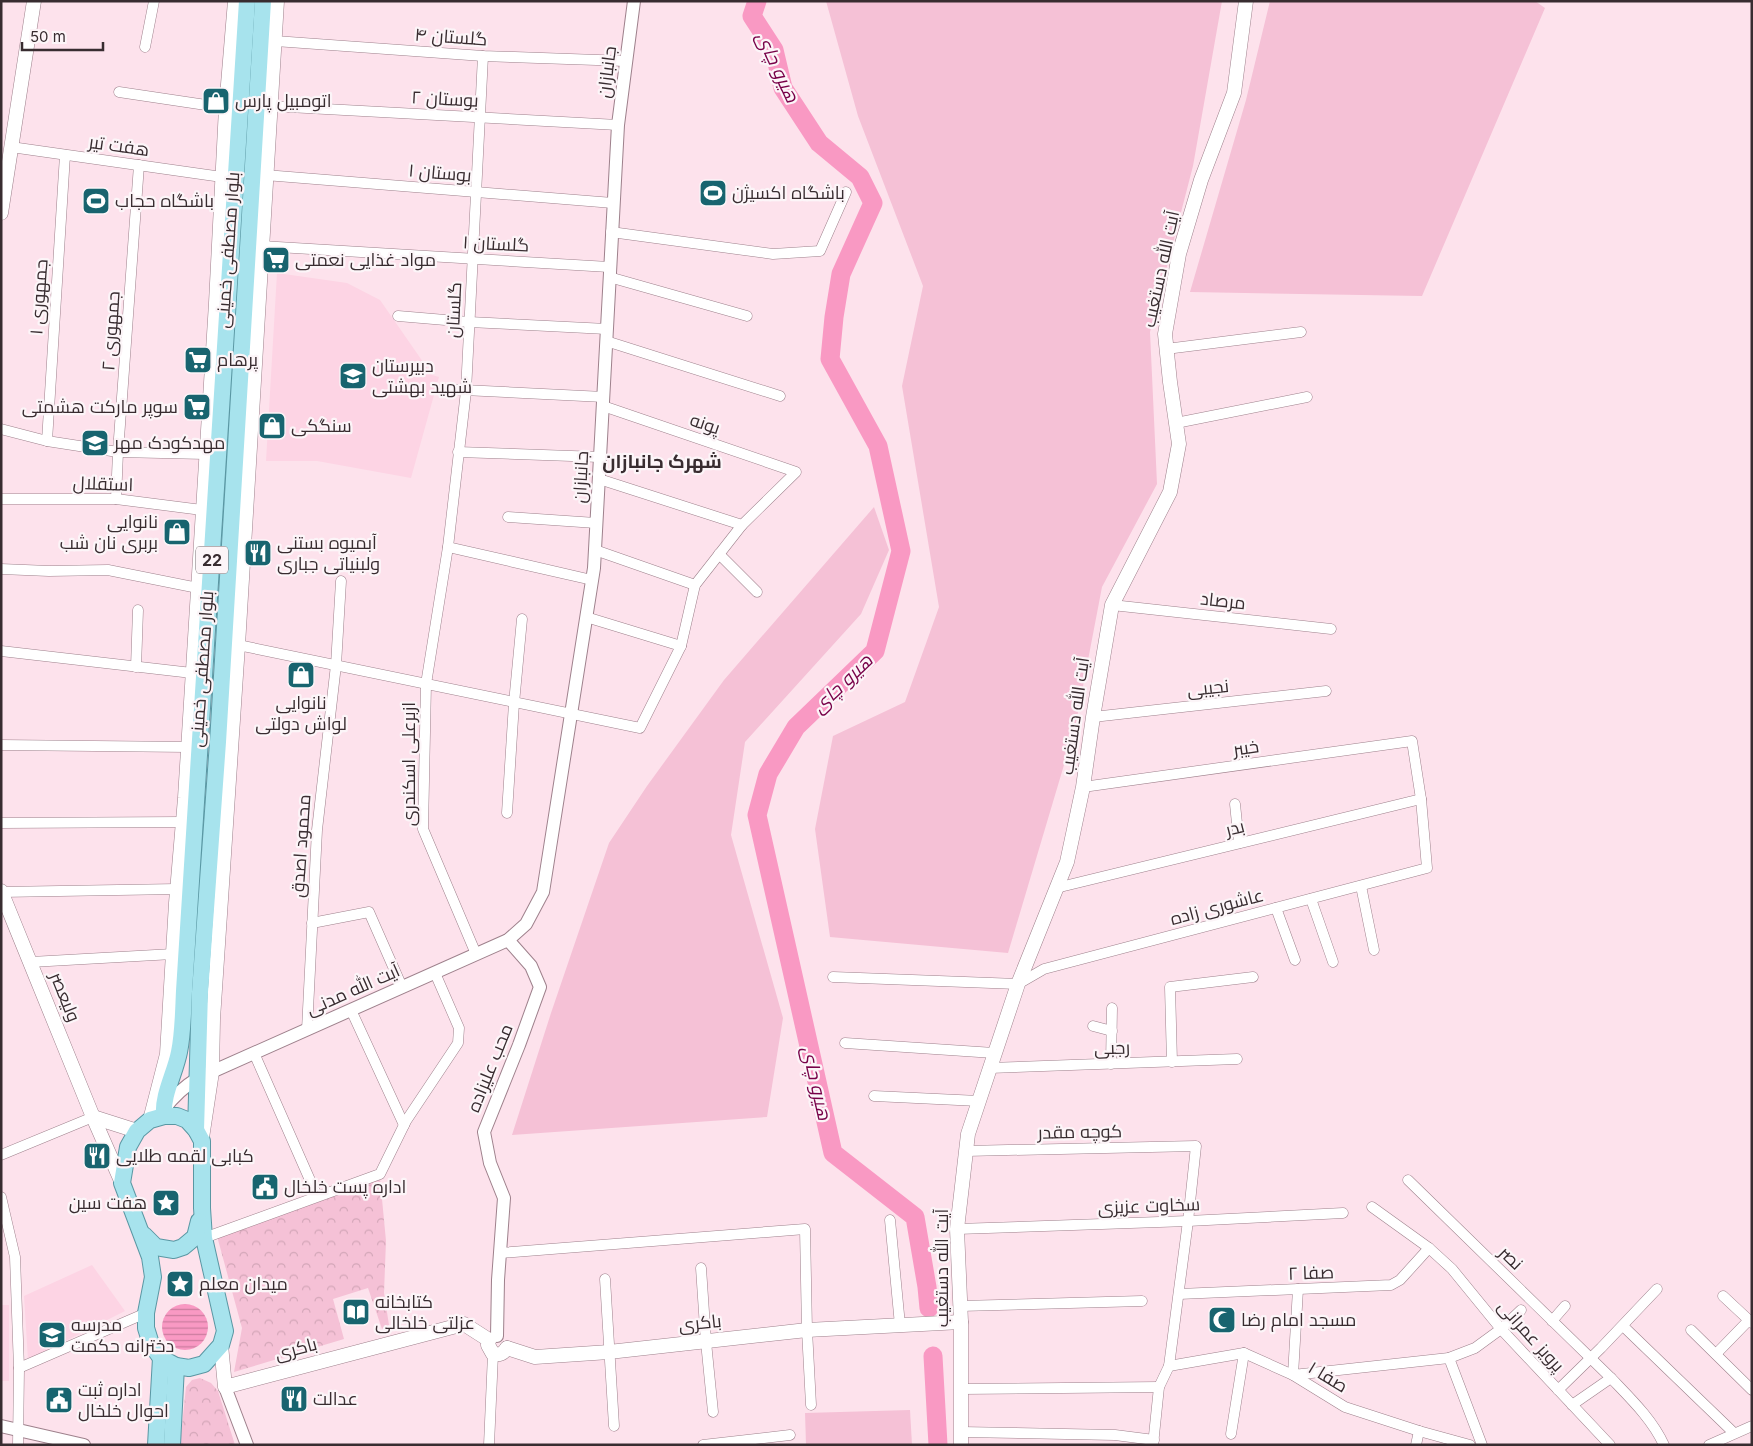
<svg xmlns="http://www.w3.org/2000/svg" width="1753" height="1446" font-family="Inter,Cairo,sans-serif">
<defs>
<pattern id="forest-crowns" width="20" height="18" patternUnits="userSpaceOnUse" patternTransform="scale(1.25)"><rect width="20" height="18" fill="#f5c1d6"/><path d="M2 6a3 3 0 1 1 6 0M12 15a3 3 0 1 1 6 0" fill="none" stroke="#d3a6b8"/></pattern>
<pattern id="water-rules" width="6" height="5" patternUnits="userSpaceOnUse" patternTransform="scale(1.25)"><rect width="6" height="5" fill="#f999c3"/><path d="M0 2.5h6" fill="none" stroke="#cb7d9f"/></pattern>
</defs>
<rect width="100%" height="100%" fill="#fde2ec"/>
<!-- built -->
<g fill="#fdd4e4">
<polygon points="277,273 347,283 380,300 432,375 439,377 411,478 317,461 266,461"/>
<polygon points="92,1265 125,1311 28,1360 24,1296"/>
<rect x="1" y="1305" width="8" height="76"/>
</g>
<!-- forest -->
<g fill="url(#forest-crowns)">
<polygon points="380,1178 386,1241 384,1293 389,1325 382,1329 368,1288 333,1299 344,1339 234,1372 242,1328 217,1236"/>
<polygon points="200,1378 211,1383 218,1391 235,1445 180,1445 186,1387 192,1380"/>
</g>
<!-- garden -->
<g fill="#f5c1d6">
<polygon points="826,1 1222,1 1193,166 1150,332 1157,484 1102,587 1075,728 1008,953 830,937 815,829 833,736 905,702 939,607 902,386 923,286 858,116"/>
<polygon points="1270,1 1535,1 1545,8 1422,296 1190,292 1246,100"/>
<polygon points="874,507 889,550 861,614 745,742 731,835 783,1018 767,1117 512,1135 551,1013 609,843 647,786 724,680"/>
<polygon points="910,1410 912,1445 806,1445 805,1413"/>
</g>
<!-- water -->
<circle fill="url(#water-rules)" cx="185" cy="1327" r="23"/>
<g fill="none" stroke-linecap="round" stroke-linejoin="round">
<!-- river -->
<g stroke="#f999c3" stroke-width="19">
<polyline points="757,1 752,16 774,50 783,88 819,143 860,177 873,203 841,274 834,317 830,359 878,446 901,551 875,651 796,727 768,774 757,815 833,1153 915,1217 927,1287 929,1308"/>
<polyline points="933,1356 938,1445"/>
</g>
<defs>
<g id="minor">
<polyline points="275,41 483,56 626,61"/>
<polyline points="145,47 154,1"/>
<polyline points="119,92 226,108"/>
<polyline points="270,106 618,125"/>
<polyline points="11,147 222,177"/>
<polyline points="265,175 613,203"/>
<polyline points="611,232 773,254 820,251 846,192"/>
<polyline points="261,246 609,267"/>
<polyline points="609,277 747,316"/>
<polyline points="398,316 469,322 607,329"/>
<polyline points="606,341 780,396"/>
<polyline points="1166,349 1301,332"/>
<polyline points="443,389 604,397"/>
<polyline points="1176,423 1307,397"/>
<polyline points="1,429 47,441 118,452 205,454"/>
<polyline points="47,441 65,155"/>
<polyline points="458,452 600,457"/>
<polyline points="599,479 742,525"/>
<polyline points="1,499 116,499 202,510"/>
<polyline points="116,499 118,452 139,165"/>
<polyline points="508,517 596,523"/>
<polyline points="448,547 592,580"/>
<polyline points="595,550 695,585"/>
<polyline points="719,554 757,592"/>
<polyline points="1,569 49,571 108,570 198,588"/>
<polyline points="1112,605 1331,629"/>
<polyline points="586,617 681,646"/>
<polyline points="238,645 640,728 681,646 695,585 742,525 796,472 603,406"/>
<polyline points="1,651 192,673"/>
<polyline points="136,667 138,610"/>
<polyline points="1093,717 1326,691"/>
<polyline points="1,745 188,747"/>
<polyline points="1235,804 1239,843"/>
<polyline points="507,813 514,703 522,619"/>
<polyline points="1,823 183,822"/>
<polyline points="1361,886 1374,950"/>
<polyline points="1056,888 1421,799"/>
<polyline points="1,892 177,889"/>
<polyline points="1311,899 1333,962"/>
<polyline points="1276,908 1295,960"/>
<polyline points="312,923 369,912 402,987"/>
<polyline points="476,954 423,829 426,684 448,547 466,391 483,56"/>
<polyline points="31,962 173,954"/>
<polyline points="833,977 1018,984 1044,969 1427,868 1421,799 1412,741 1083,787"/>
<polyline points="351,1010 404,1125"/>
<polyline points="1093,1026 1112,1031"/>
<polyline points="307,1030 317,830 336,665 341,581"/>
<polyline points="845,1043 994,1053"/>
<polyline points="254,1053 317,1196"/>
<polyline points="1172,1062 1170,987 1253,977"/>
<polyline points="1111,1064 1112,1008"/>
<polyline points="989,1068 1237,1059"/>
<polyline points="874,1096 979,1101"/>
<polyline points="966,1151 1196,1146 1188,1221 1169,1366 1159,1387 1153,1445"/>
<polyline points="1,1155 93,1117"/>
<path d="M1408,1180L1611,1378C1631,1399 1652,1419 1664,1445"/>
<polyline points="1,1197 15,1257 19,1368 18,1445"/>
<polyline points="1372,1207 1429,1248 1452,1269 1501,1329 1610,1445"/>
<polyline points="890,1220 900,1325"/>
<polyline points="957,1229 1188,1221 1343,1213"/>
<polyline points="204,1238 380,1174 406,1121 458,1043 459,1028 435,973"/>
<polyline points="500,1253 805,1229 807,1330 811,1405"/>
<polyline points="701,1268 706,1342 713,1412"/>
<polyline points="605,1279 614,1426"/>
<polyline points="1298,1289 1293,1375 1449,1358 1482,1445"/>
<polyline points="1179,1294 1391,1285 1400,1280 1429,1248"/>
<polyline points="1723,1296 1752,1323"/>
<polyline points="960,1306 1142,1301"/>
<polyline points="1552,1321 1565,1306"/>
<polyline points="1623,1326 1734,1433"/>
<polyline points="1691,1330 1752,1390"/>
<polyline points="1716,1354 1749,1320"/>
<polyline points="1449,1358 1475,1348 1501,1329 1521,1310"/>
<polyline points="1169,1366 1244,1353 1293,1375 1345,1407 1419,1431 1470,1445"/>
<polyline points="19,1368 146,1313"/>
<polyline points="961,1389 1159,1387"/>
<polyline points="1558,1390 1601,1348 1657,1289"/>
<polyline points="1572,1405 1611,1378"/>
<polyline points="961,1432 1115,1435 1154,1440"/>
<polyline points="1231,1434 1244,1353"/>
<polyline points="489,1445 493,1354"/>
<polyline points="703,1445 790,1435"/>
<polyline points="1416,1445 1419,1431"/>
<polyline points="1709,1445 1752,1426"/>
</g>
<g id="tertiary">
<path d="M164,1109C174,1096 185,1086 198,1078L508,940L526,924L543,892L594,568L618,125L634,1"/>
<polyline points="497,1336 498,1280 504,1198 490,1163 484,1132 519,1045 540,987 531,966 508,940"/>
<polyline points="225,1387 247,1445"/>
<polyline points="1,1426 84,1445"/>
</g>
<g id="secondary">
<polyline points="1,213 34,1"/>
<polyline points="1,891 93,1117 122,1183"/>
<polyline points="93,1117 137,1131"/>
<polyline points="150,1120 167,1054 176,903 185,798 216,303 226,108 235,1"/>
<polyline points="202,1138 212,1072 213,1019 238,645 277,1"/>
<path d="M489,1340L488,1345L493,1354C500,1355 503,1354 507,1348"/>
<polyline points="221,1345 225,1387 464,1324 489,1340"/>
<polyline points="507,1348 535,1357 609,1352 807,1330 961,1322"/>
<polyline points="961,1445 961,1322 957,1229 968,1134 1018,984 1067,862 1083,787 1093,717 1112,605 1170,492 1179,444 1170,382 1165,334 1179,254 1201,180 1234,93 1246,1"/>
</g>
<g id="primary">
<path d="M164,1116C162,1095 175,1073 179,1052C183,1033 183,1011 184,991L247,1"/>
<polygon points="164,1116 177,1116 187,1120 196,1130 202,1141 202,1208 204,1238 225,1331 221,1345 204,1364 189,1368 176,1366 161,1358 151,1344 146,1328 146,1313 153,1277 150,1257 122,1183 128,1147 137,1131 150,1120"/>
<polyline points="196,1130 200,992 218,742 263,1"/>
<polyline points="144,1235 156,1247 174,1250 183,1247 195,1237 199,1221"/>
<polyline points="156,1445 161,1358"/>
<polyline points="172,1445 176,1366"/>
</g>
</defs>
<!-- minor casing -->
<use href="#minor" stroke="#9e818c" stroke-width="11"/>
<!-- tertiary casing -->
<use href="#tertiary" stroke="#9e818c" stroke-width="14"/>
<!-- secondary casing -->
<use href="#secondary" stroke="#9e818c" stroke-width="15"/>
<!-- primary casing -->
<use href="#primary" stroke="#5a97a3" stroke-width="18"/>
<!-- minor -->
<use href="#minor" stroke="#fff" stroke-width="10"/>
<!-- tertiary -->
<use href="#tertiary" stroke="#fff" stroke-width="12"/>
<!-- secondary -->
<use href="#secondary" stroke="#fff" stroke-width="14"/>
<!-- primary -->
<use href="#primary" stroke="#a7e3ed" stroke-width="16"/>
</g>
<!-- icons -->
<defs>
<symbol id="shop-square" viewBox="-11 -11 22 22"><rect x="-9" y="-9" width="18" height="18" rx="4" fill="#18646f" stroke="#fcf5f8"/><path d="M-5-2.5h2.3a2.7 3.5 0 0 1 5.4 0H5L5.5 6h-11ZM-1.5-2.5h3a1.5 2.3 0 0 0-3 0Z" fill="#fff"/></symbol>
<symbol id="stadium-square" viewBox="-11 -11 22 22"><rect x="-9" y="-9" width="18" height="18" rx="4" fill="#18646f" stroke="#fcf5f8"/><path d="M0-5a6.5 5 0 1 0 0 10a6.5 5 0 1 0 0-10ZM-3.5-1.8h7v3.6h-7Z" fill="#fff"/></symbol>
<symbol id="supermarket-square" viewBox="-11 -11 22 22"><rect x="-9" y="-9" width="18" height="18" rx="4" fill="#18646f" stroke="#fcf5f8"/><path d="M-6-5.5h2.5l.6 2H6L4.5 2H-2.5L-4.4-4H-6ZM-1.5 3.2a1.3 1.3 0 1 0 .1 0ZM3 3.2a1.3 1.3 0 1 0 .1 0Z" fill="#fff"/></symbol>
<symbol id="school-square" viewBox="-11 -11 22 22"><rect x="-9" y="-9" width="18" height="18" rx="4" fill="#18646f" stroke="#fcf5f8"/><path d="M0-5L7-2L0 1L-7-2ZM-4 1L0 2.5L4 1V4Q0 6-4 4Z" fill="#fff"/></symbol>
<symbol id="restaurant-square" viewBox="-11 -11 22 22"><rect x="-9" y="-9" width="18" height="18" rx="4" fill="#18646f" stroke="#fcf5f8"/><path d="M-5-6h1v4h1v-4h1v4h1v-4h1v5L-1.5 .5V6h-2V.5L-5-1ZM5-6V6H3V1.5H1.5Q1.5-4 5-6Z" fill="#fff"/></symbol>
<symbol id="civic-square" viewBox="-11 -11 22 22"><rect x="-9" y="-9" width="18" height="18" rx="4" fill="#18646f" stroke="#fcf5f8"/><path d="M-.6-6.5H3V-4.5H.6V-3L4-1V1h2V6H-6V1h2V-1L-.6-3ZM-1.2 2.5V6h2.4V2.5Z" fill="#fff"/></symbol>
<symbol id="sight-square" viewBox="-11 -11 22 22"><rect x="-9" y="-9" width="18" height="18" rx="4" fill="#18646f" stroke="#fcf5f8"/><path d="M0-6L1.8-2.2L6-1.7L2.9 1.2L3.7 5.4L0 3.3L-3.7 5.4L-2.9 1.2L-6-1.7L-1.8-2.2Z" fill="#fff"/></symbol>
<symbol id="library-square" viewBox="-11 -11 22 22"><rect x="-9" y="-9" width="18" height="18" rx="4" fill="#18646f" stroke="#fcf5f8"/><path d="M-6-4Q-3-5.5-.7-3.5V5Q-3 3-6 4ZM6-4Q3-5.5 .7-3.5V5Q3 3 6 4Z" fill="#fff"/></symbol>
<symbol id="mosque-square" viewBox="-11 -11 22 22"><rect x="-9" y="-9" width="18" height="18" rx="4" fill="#18646f" stroke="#fcf5f8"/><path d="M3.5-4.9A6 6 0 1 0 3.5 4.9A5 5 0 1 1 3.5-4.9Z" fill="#fff"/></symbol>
</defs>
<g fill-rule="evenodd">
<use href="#shop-square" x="200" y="85" width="32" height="32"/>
<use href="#stadium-square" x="697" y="177" width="32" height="32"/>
<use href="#stadium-square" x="80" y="185" width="32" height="32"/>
<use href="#supermarket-square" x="260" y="244" width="32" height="32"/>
<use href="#supermarket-square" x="182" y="344" width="32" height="32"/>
<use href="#school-square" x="337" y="360" width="32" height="32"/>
<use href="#supermarket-square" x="181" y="391" width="32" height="32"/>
<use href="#shop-square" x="256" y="410" width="32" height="32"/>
<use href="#school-square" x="79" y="427" width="32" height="32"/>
<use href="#shop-square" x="161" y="516" width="32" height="32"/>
<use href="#restaurant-square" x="242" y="537" width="32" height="32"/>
<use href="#shop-square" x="285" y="659" width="32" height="32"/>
<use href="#restaurant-square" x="81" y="1140" width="32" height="32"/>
<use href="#civic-square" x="249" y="1171" width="32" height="32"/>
<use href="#sight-square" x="150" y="1187" width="32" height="32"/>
<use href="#sight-square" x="164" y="1268" width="32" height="32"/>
<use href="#library-square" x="340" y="1296" width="32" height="32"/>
<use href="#mosque-square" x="1206" y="1304" width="32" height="32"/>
<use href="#school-square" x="36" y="1319" width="32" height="32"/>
<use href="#restaurant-square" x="278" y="1383" width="32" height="32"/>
<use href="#civic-square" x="43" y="1384" width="32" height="32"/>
</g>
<g text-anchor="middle" stroke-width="4.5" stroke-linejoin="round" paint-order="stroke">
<!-- shield labels -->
<rect fill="#fcf5f8" stroke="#73686c" stroke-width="1" x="196" y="546.5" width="32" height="27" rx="4"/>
<g font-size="16" font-weight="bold" fill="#382c30">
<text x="212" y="566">22</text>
</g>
<!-- street labels -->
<g font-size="18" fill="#382c30" stroke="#fcf5f8">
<text transform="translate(451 37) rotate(4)" y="6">گلستان ۴</text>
<text transform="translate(607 72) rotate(-83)" y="6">جانبازان</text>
<text transform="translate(445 99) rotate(3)" y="6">بوستان ۲</text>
<text transform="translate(119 146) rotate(8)" y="6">هفت تیر</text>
<text transform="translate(440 173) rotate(5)" y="6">بوستان ۱</text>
<text transform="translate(496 244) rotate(3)" y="6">گلستان ۱</text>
<text transform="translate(228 250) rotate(-86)" y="6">بلوار مصطفی خمینی</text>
<text transform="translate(1161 269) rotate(-78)" y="6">آیت الله دستغیب</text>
<text transform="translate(39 297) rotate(-86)" y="6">جمهوری ۱</text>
<text transform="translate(454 310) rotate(-87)" y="6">گلستان</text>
<text transform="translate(111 331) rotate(-86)" y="6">جمهوری ۲</text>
<text transform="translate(705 424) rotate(19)" y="6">پونه</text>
<text transform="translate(581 477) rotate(-87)" y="6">جانبازان</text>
<text transform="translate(103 484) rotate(2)" y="6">استقلال</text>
<text transform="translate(1223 601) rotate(6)" y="6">مرصاد</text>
<text transform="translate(202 669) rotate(-86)" y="6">بلوار مصطفی خمینی</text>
<text transform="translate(1208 688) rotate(-6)" y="6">نجیبی</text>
<text transform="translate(1075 716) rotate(-82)" y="6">آیت الله دستغیب</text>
<text transform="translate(1246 748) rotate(-8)" y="6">خیبر</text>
<text transform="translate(409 764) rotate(-90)" y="6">ازبرعلی اسکندری</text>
<text transform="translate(1235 828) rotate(-14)" y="6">بدر</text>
<text transform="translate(301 846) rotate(-86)" y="6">محمود اصدق</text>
<text transform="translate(1217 907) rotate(-15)" y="6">عاشوری زاده</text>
<text transform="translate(353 990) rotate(-24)" y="6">آیت‌ الله مدنی</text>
<text transform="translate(65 997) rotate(68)" y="6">ولیعصر</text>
<text transform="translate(1112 1048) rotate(-2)" y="6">رجبی</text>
<text transform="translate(490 1068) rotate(-68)" y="6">محب علیزاده</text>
<text transform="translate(1080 1132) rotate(-1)" y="6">کوچه مقدر</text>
<text transform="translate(1149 1206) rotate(-2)" y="6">سخاوت عزیزی</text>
<text transform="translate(1511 1258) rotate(44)" y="6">نصر</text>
<text transform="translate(942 1268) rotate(-90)" y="6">آیت الله دستغیب</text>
<text transform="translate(1311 1273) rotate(-2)" y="6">صفا ۲</text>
<text transform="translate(700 1323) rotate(-6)" y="6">باکری</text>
<text transform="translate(1531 1336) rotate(48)" y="6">پرویز عمرانی</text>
<text transform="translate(296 1349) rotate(-15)" y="6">باکری</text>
<text transform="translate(1328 1377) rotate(31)" y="6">صفا ۱</text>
</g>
<!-- poi labels -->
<g font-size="18" fill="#382c30" stroke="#fcf5f8" text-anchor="start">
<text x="235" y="107">اتومبیل پارس</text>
<text x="732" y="199">باشگاه اکسیژن</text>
<text x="115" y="207">باشگاه حجاب</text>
<text x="295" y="266">مواد غذایی نعمتی</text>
<text x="217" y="366">پرهام</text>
<text x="372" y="372">دبیرستان<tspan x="372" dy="21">شهید بهشتی</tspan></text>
<text x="178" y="413" text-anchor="end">سوپر مارکت هشمتی</text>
<text x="291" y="432">سنگکی</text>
<text x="114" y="449">مهدکودک مهر</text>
<text x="158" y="528" text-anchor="end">نانوایی<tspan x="158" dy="21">بربری نان شب</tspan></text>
<text x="277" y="549">آبمیوه بستنی<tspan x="277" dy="21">ولبنیاتی جباری</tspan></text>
<text x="301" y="709" text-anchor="middle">نانوایی<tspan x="301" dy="21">لواش دولتی</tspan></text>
<text x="116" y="1162">کبابی لقمه طلایی</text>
<text x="284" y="1193">اداره پست خلخال</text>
<text x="147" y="1209" text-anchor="end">هفت سین</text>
<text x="199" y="1290">میدان معلم</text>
<text x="375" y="1308">کتابخانه<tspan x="375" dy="21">عزلتی خلخالی</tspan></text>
<text x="1241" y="1326">مسجد امام رضا</text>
<text x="71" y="1331">مدرسه<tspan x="71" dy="21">دخترانه حکمت</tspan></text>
<text x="78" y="1396">اداره ثبت<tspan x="78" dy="21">احوال خلخال</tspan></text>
<text x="313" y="1405">عدالت</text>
</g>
<!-- water labels -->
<g font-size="19" font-style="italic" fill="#770048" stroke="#fcf5f8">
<text transform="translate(778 67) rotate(65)" y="7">هیرو چای</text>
<text transform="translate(842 683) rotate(-44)" y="7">هیرو چای</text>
<text transform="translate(817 1083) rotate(77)" y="7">هیرو چای</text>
</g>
<!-- neighbourhood labels -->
<g font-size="19" font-weight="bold" fill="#382c30" stroke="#fcf5f8">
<text x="662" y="468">شهرک جانبازان</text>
</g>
</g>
<!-- border -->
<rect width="1753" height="1446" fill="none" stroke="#382c30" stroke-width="5"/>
<!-- scale -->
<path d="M22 42v8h81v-8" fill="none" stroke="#382c30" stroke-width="2.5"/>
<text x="30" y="42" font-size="15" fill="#382c30" stroke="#fcf5f8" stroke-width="4" paint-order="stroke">50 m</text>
</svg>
